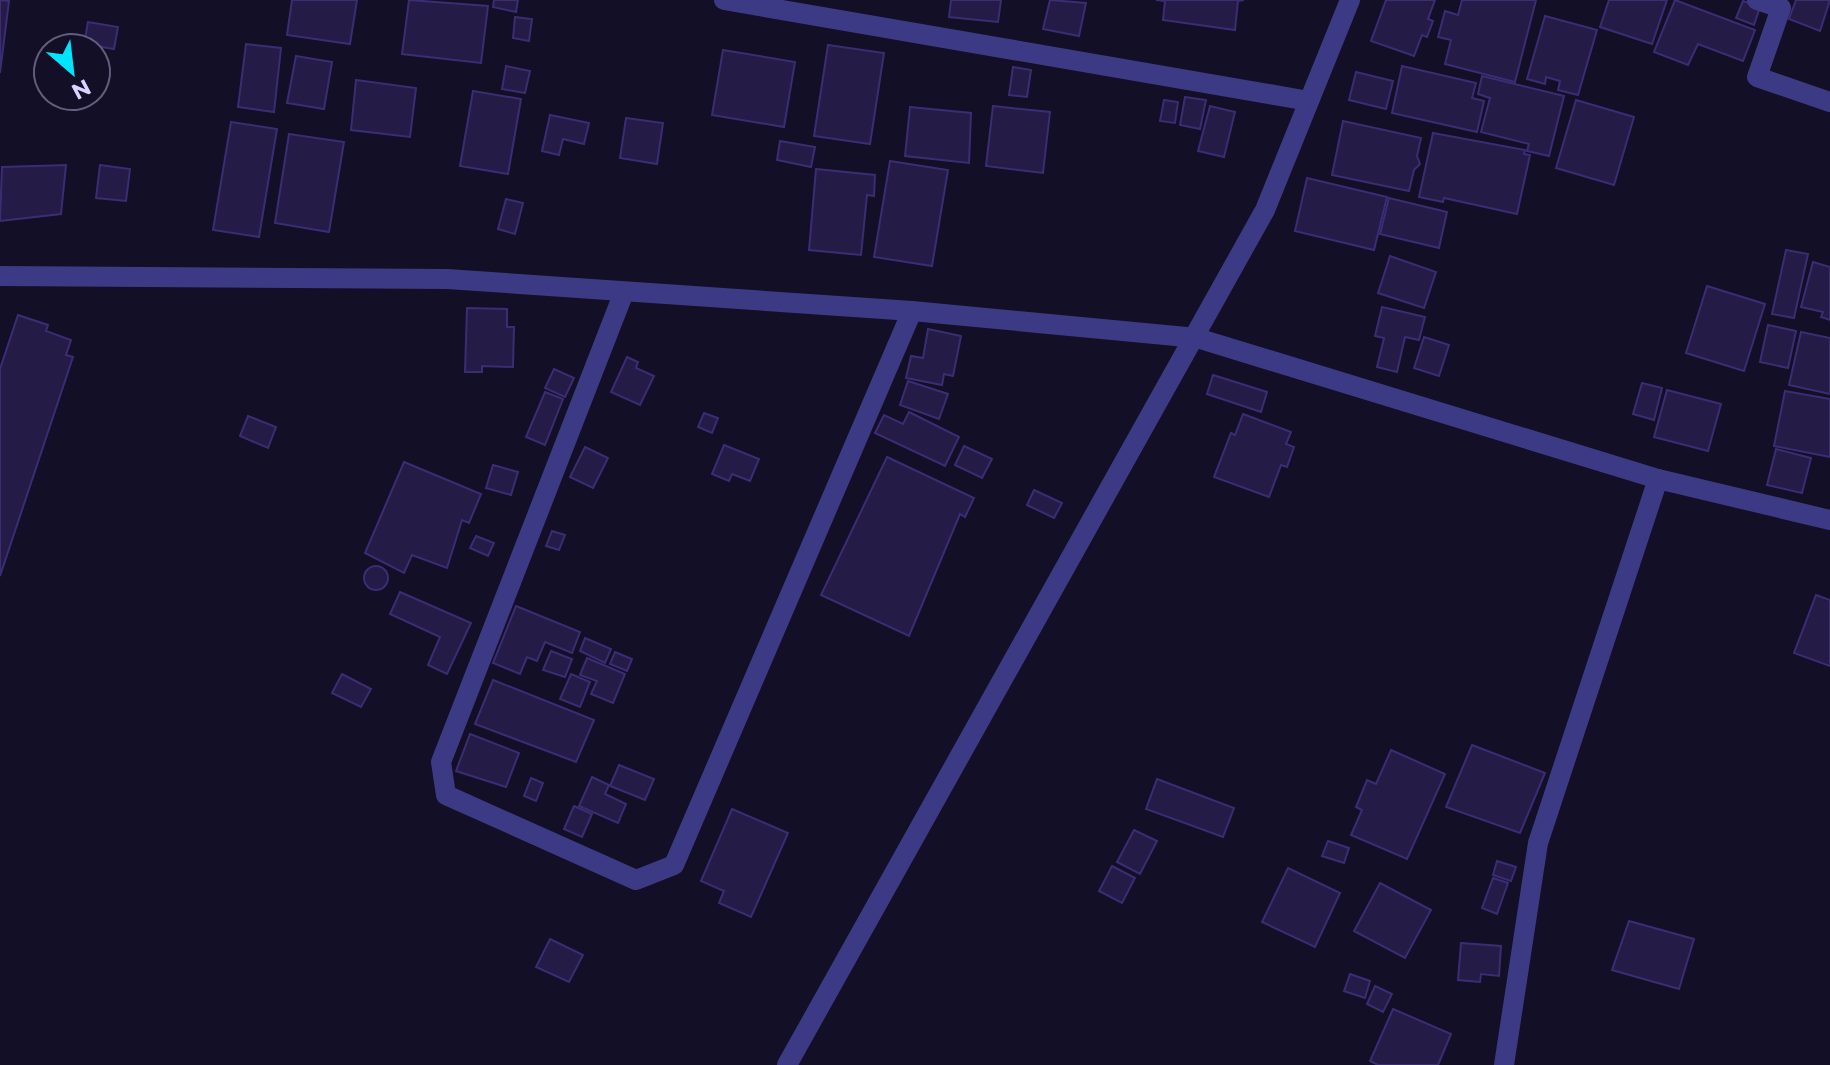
<svg xmlns="http://www.w3.org/2000/svg" width="1830" height="1065" font-family="Montserrat,sans-serif">
<rect width="100%" height="100%" fill="#130f26"/>
<!-- building -->
<g fill="#241b47" stroke="#3b2d73" stroke-width="2">
<polygon points="0,0 9,1 0,73"/>
<polygon points="292,0 357,0 350,44 287,35"/>
<polygon points="409,0 488,6 481,63 402,54"/>
<polygon points="494,0 518,0 516,12 493,7"/>
<polygon points="951,0 1001,0 998,22 949,17"/>
<polygon points="1050,0 1086,3 1079,36 1043,29"/>
<polygon points="1156,0 1244,0 1238,1 1235,30 1163,20 1165,1"/>
<polygon points="1386,0 1435,0 1428,19 1433,21 1427,37 1422,35 1414,56 1371,41"/>
<polygon points="1462,0 1536,0 1515,82 1445,64 1451,40 1438,37 1445,11 1458,15"/>
<polygon points="1609,0 1667,0 1652,44 1600,27"/>
<polygon points="1675,0 1755,30 1743,61 1698,44 1688,65 1654,52"/>
<polygon points="1796,0 1830,0 1820,31 1789,19"/>
<polygon points="1743,1 1760,7 1754,25 1736,18"/>
<polygon points="1545,16 1597,30 1578,95 1558,90 1560,81 1546,77 1545,84 1527,79"/>
<polygon points="515,17 532,19 529,41 513,38"/>
<polygon points="88,22 118,27 114,49 84,44"/>
<polygon points="246,44 281,48 274,112 238,107"/>
<polygon points="828,45 884,53 870,144 814,136"/>
<polygon points="723,50 795,62 784,127 712,115"/>
<polygon points="296,56 332,62 324,109 287,103"/>
<polygon points="506,66 530,71 525,93 502,89"/>
<polygon points="1402,66 1476,83 1472,98 1484,101 1477,132 1392,113"/>
<polygon points="1013,67 1031,70 1027,97 1009,95"/>
<polygon points="1356,72 1393,81 1386,109 1349,100"/>
<polygon points="1482,76 1564,96 1549,156 1527,151 1529,144 1481,132 1490,98 1478,94"/>
<polygon points="356,80 416,88 410,137 351,130"/>
<polygon points="473,91 521,99 508,174 460,166"/>
<polygon points="1185,97 1206,100 1200,129 1180,125"/>
<polygon points="1164,100 1178,102 1175,123 1160,121"/>
<polygon points="1576,100 1634,117 1614,185 1556,168"/>
<polygon points="993,106 1050,112 1043,173 986,166"/>
<polygon points="1210,106 1235,112 1224,157 1198,151"/>
<polygon points="910,107 971,113 969,163 905,156"/>
<polygon points="550,115 589,123 584,144 563,139 559,155 542,151"/>
<polygon points="626,118 663,123 657,164 620,158"/>
<polygon points="1343,121 1421,138 1417,156 1420,164 1414,170 1409,191 1332,175"/>
<polygon points="231,122 277,129 259,237 213,230"/>
<polygon points="1433,133 1525,150 1524,154 1530,155 1517,214 1444,198 1443,202 1419,197"/>
<polygon points="289,134 344,142 329,232 275,223"/>
<polygon points="780,141 815,147 811,167 777,160"/>
<polygon points="890,161 948,170 932,266 874,257"/>
<polygon points="66,165 61,214 0,221 2,167"/>
<polygon points="100,165 130,169 126,201 96,198"/>
<polygon points="816,169 875,175 874,196 867,195 861,255 809,250"/>
<polygon points="1307,178 1387,197 1374,250 1295,231"/>
<polygon points="1389,198 1447,212 1439,248 1380,234"/>
<polygon points="506,199 523,203 515,234 498,229"/>
<polygon points="1786,250 1808,254 1794,318 1772,314"/>
<polygon points="1390,256 1436,272 1424,308 1378,293"/>
<polygon points="1813,262 1830,267 1830,320 1821,317 1823,312 1801,307"/>
<polygon points="1707,286 1765,304 1744,371 1686,353"/>
<polygon points="1382,307 1425,317 1419,340 1405,337 1397,372 1377,367 1384,338 1375,336"/>
<polygon points="467,308 507,309 507,327 514,327 513,367 482,366 482,372 465,372"/>
<polygon points="18,315 48,325 46,331 71,340 66,355 73,357 0,576 0,369"/>
<polygon points="1768,325 1796,331 1788,368 1760,362"/>
<polygon points="928,329 961,336 953,376 944,374 942,385 906,378 911,356 923,358"/>
<polygon points="1801,332 1830,338 1830,394 1789,385"/>
<polygon points="1424,337 1449,345 1439,376 1414,368"/>
<polygon points="627,357 638,362 636,368 654,376 640,405 611,392"/>
<polygon points="554,369 574,378 565,397 545,388"/>
<polygon points="1213,375 1267,392 1261,412 1207,394"/>
<polygon points="908,381 948,394 939,419 900,405"/>
<polygon points="1642,383 1662,388 1654,420 1633,414"/>
<polygon points="1667,390 1721,404 1708,451 1654,437"/>
<polygon points="1785,391 1830,399 1830,457 1774,446"/>
<polygon points="545,392 563,399 545,445 526,437"/>
<polygon points="909,412 959,437 945,466 875,433 884,415 903,424"/>
<polygon points="704,413 718,418 712,433 698,427"/>
<polygon points="1243,414 1291,432 1286,444 1294,447 1287,467 1281,465 1269,497 1214,477 1231,433 1235,435"/>
<polygon points="248,416 276,427 268,448 240,436"/>
<polygon points="724,445 759,459 750,481 732,474 729,481 712,474"/>
<polygon points="964,446 992,459 982,478 955,465"/>
<polygon points="585,447 608,458 593,488 570,477"/>
<polygon points="1776,449 1811,458 1802,493 1767,485"/>
<polygon points="887,457 974,498 965,517 960,514 909,636 821,595"/>
<polygon points="404,462 481,494 469,523 462,520 447,568 412,555 404,573 365,553"/>
<polygon points="493,465 518,472 511,495 486,488"/>
<polygon points="1034,490 1062,503 1054,518 1027,505"/>
<polygon points="552,531 565,535 559,550 546,546"/>
<polygon points="476,536 494,543 488,556 470,548"/>
<circle cx="376" cy="578" r="12"/>
<polygon points="400,592 471,623 447,674 428,665 440,637 390,614"/>
<polygon points="1816,595 1830,600 1830,666 1794,653"/>
<polygon points="516,606 580,632 572,653 545,642 537,661 527,657 520,674 493,663"/>
<polygon points="585,638 611,649 605,663 580,651"/>
<polygon points="551,651 572,659 565,677 543,670"/>
<polygon points="615,652 632,659 627,671 610,664"/>
<polygon points="587,658 625,674 613,703 591,694 597,681 580,675"/>
<polygon points="342,674 371,689 361,707 332,693"/>
<polygon points="571,674 590,682 580,707 560,699"/>
<polygon points="493,680 594,720 576,762 475,724"/>
<polygon points="470,734 519,753 506,787 456,771"/>
<polygon points="1472,745 1545,773 1520,833 1446,807"/>
<polygon points="1391,750 1445,774 1407,859 1351,835 1362,810 1356,807 1367,780 1376,784"/>
<polygon points="619,765 654,779 645,800 610,786"/>
<polygon points="592,777 609,785 605,794 626,804 618,823 579,806"/>
<polygon points="531,778 543,783 536,801 524,796"/>
<polygon points="1157,779 1234,808 1223,837 1146,809"/>
<polygon points="574,806 592,814 582,837 564,829"/>
<polygon points="732,809 788,833 751,917 719,903 724,891 701,881"/>
<polygon points="1134,830 1157,841 1140,874 1117,862"/>
<polygon points="1328,841 1349,848 1344,863 1322,856"/>
<polygon points="1497,861 1516,867 1511,881 1493,875"/>
<polygon points="1112,866 1135,878 1122,903 1099,891"/>
<polygon points="1288,868 1340,893 1315,947 1262,922"/>
<polygon points="1493,878 1508,883 1497,914 1482,908"/>
<polygon points="1380,883 1431,910 1405,958 1354,931"/>
<polygon points="1629,921 1694,939 1679,989 1612,970"/>
<polygon points="550,939 583,955 569,982 536,967"/>
<polygon points="1461,943 1501,946 1499,976 1481,974 1480,982 1458,980"/>
<polygon points="1350,974 1370,981 1365,998 1344,991"/>
<polygon points="1375,986 1392,994 1383,1012 1367,1004"/>
<polygon points="1393,1009 1451,1034 1438,1065 1378,1065 1370,1061"/>
</g>
<g fill="none" stroke-linecap="round" stroke-linejoin="round">
<!-- minor -->
<g stroke="#3d3a85" stroke-width="20">
<polyline points="724,0 1309,101"/>
<polyline points="1757,0 1781,8 1757,77 1830,102"/>
<polyline points="0,276 447,279 912,311 1197,338 1658,479 1830,520"/>
<polyline points="624,292 441,762 446,795 636,880 674,865 912,311"/>
<polyline points="1504,1065 1538,843 1658,479"/>
</g>
<!-- tertiary -->
<polyline stroke="#3d3a85" stroke-width="20" points="787,1065 1265,210 1350,0"/>
</g>
<!-- north arrow -->
<g transform="translate(72 72) rotate(152)"><circle r="38" fill="#130f26" stroke="#625e7d" stroke-width="2"/>
<path d="M0-6L14 30L0 20L-14 30Z" fill="#00e5ff"/>
<text y="-12" font-size="22" font-weight="bold" text-anchor="middle" fill="#d9d4ff">N</text>
</g>
</svg>
